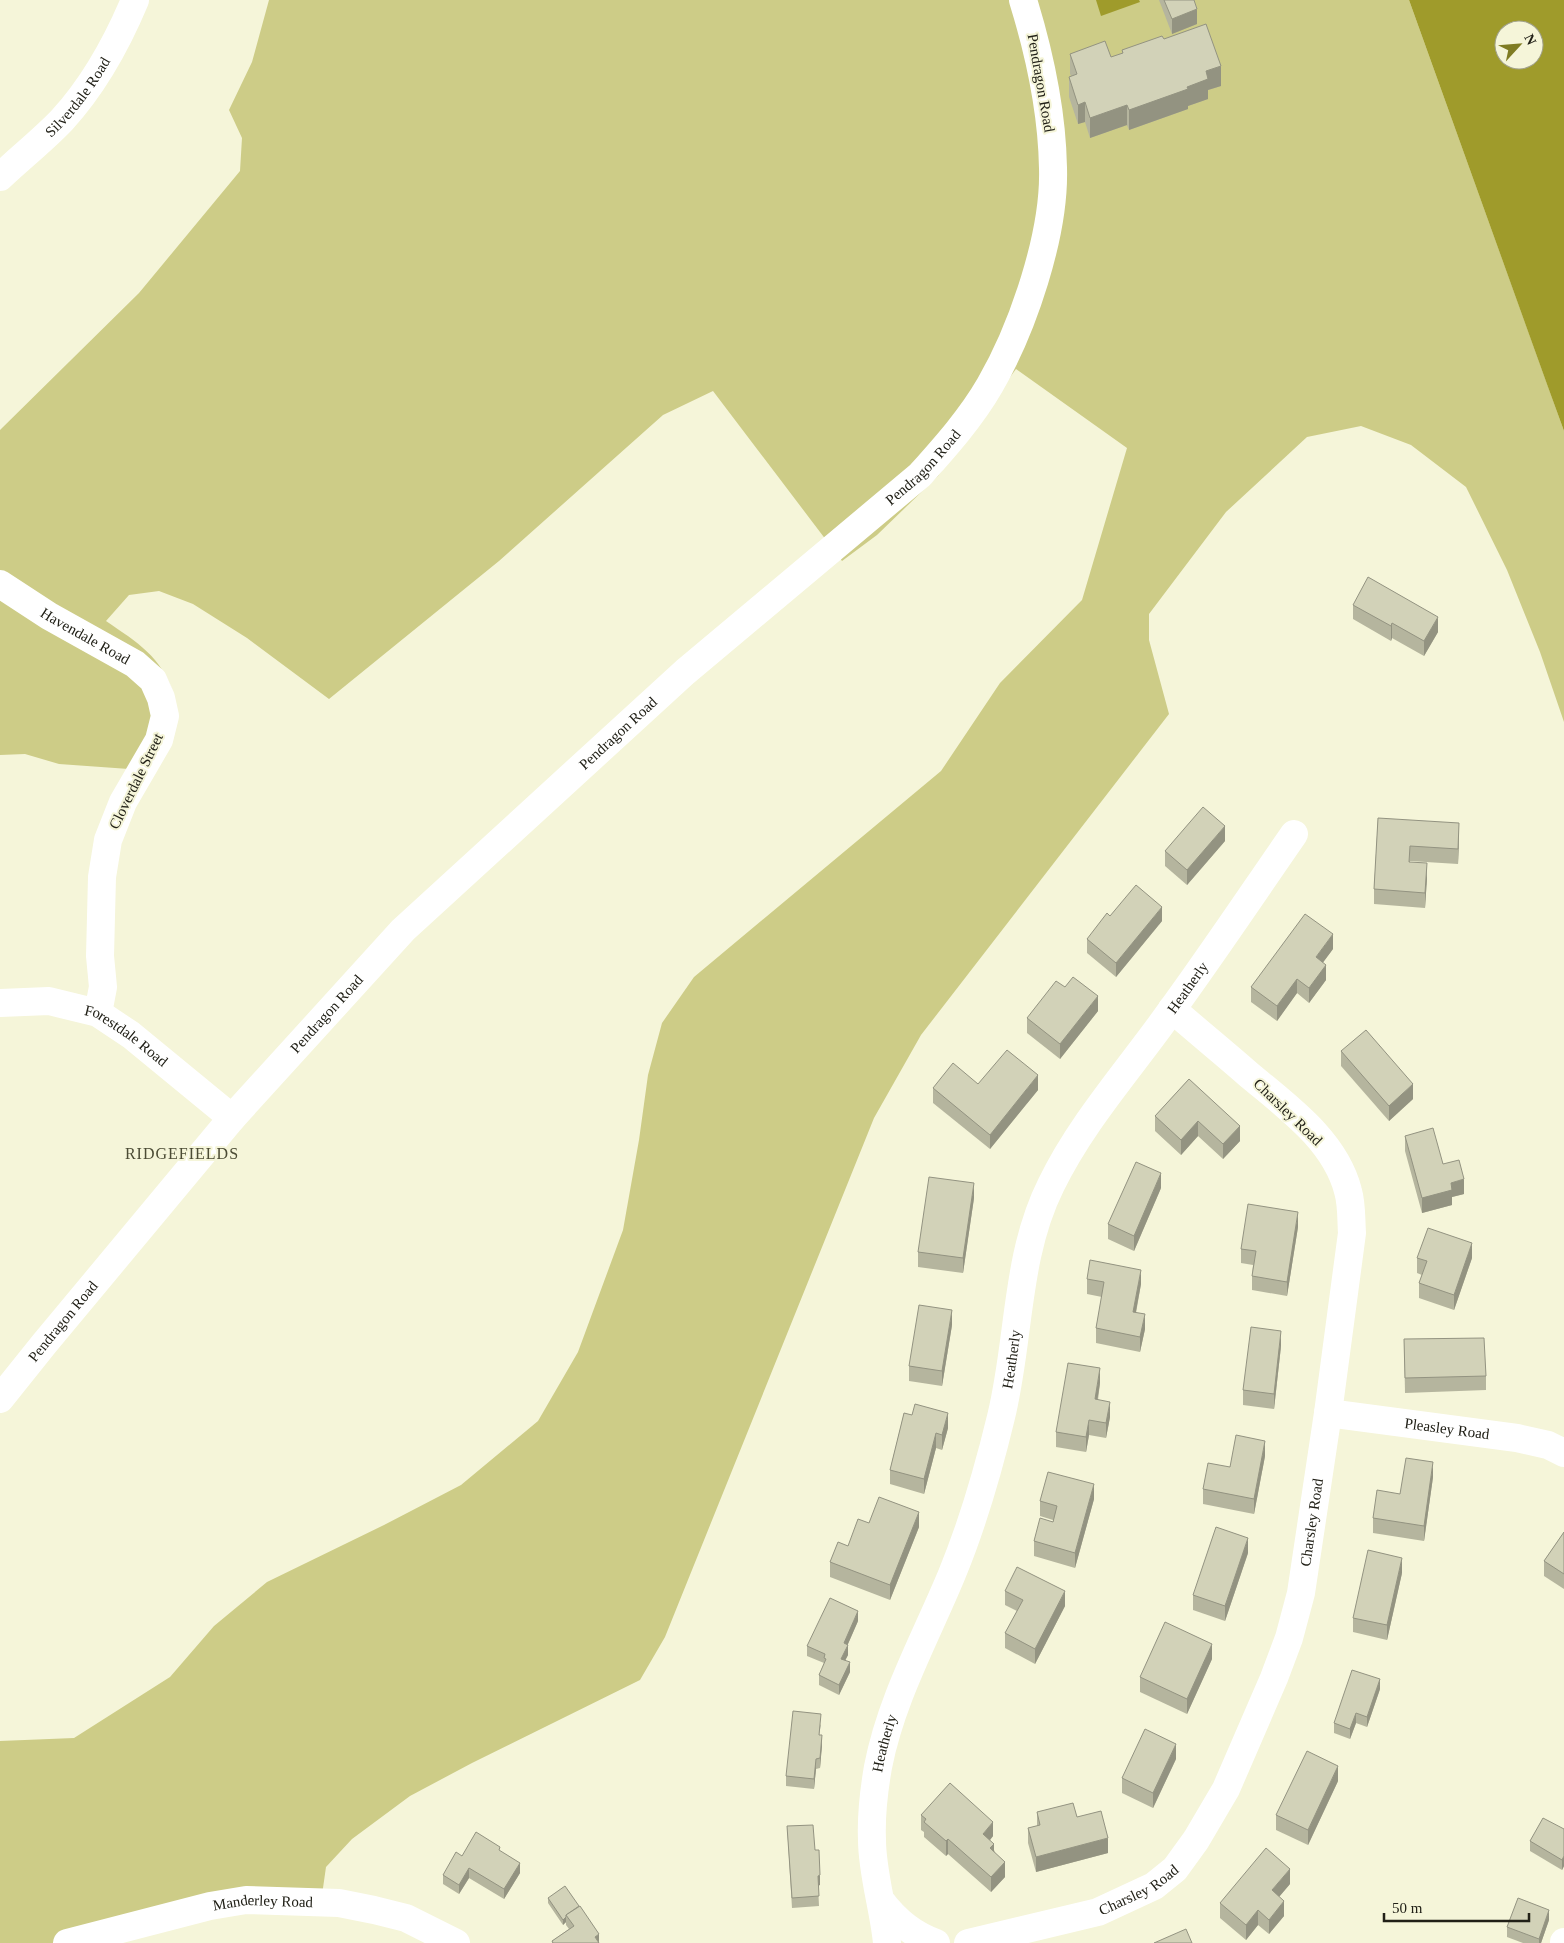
<svg xmlns="http://www.w3.org/2000/svg" width="1564" height="1943" font-family="Georgia,serif">
<rect width="100%" height="100%" fill="#f5f5d9"/>
<!-- green -->
<path fill="#cdcc87" d="M269,0H1409L1564,431V722L1540,652L1507,570L1466,487L1411,445L1361,426L1307,437L1226,512L1149,614V640L1169,714L921,1035L874,1118L665,1637L640,1680L472,1763L410,1796L352,1839L326,1867L319,1916L247,1910L113,1943H0V1741L74,1738L170,1677L214,1626L267,1582L384,1525L461,1485L538,1421L578,1352L623,1230L639,1140L648,1075L662,1023L694,977L941,771L1000,683L1082,600L1127,448L1016,369L938,476L877,535L842,561L713,391L663,415L499,561L329,699L247,638L193,604L159,591L129,595L106,621C138,643 161,656 174,695L129,769L59,764L25,754L0,755V430L139,293L240,171L242,138L229,110L252,62Z"/>
<!-- water -->
<g fill="#9f9b2b" fill-rule="evenodd">
<polygon points="1096,0 1139,0 1140,2 1101,16"/>
<path d="M1409,0H1564V431L1548,387ZM1504,30H1534V60H1504Z"/>
</g>
<g fill="none" stroke-linecap="round" stroke-linejoin="round">
<!-- minor -->
<g stroke="#fff" stroke-width="28">
<path id="s1" d="M0,177C20,158 43,140 62,120C93,86 117,43 135,0"/>
<path id="s2" d="M0,584L49,616L135,664L153,680L161,698L165,716L159,740L123,802L108,840L102,877L100,956L103,987L98,1013"/>
<path id="s3" d="M0,1003L49,1001L98,1013L131,1035L232,1118"/>
<path id="s4" d="M0,1399L44,1344L232,1118L403,930L685,672L920,475C945,447 971,418 990,385C1023,328 1055,234 1053,168C1052,110 1040,55 1023,0"/>
<path id="s5" d="M1328,1413L1517,1438L1548,1445L1564,1453"/>
<path d="M881,1901C896,1921 913,1935 936,1943"/>
<path id="s6" d="M67,1943L210,1906L246,1900L339,1903L374,1910L406,1918L456,1943"/>
<path id="s7" d="M887,1943C884,1910 872,1873 872,1840C871,1817 874,1790 878,1767C891,1699 926,1637 952,1574C973,1523 988,1471 1001,1417C1020,1340 1015,1257 1051,1185C1080,1125 1126,1073 1165,1019C1209,959 1251,896 1294,834"/>
<path id="s8" d="M968,1943L1098,1912L1154,1886L1175,1869L1196,1840L1226,1789L1274,1678L1289,1638L1301,1593L1328,1413L1352,1233C1351,1219 1352,1205 1348,1191C1335,1140 1286,1106 1248,1074C1223,1052 1197,1031 1172,1009"/>
<polyline points="1564,1943 1564,1942"/>
</g>
</g>
<!-- wall -->
<g fill="#b5b59e">
<polygon points="1159,0 1194,0 1197,24 1172,34"/>
<polygon points="1164,39 1221,86 1208,90 1208,99 1188,106 1188,109 1129,130 1127,125 1090,138 1085,122 1078,124 1069,97 1069,77 1071,76 1070,74 1070,54 1111,57 1122,54 1122,50"/>
<polygon points="1353,605 1438,632 1424,656 1392,638 1391,641 1353,619"/>
<polygon points="1378,818 1459,838 1458,864 1410,861 1410,862 1427,878 1425,908 1374,904 1374,889"/>
<polygon points="1225,841 1187,885 1165,866 1165,851"/>
<polygon points="1110,916 1162,921 1116,977 1087,953 1087,939"/>
<polygon points="1333,949 1323,962 1326,980 1309,1003 1297,993 1277,1021 1251,1002 1251,987"/>
<polygon points="1098,1011 1060,1059 1027,1033 1027,1018"/>
<polygon points="1341,1051 1413,1099 1389,1121 1341,1066"/>
<polygon points="1189,1079 1240,1141 1223,1159 1198,1136 1181,1155 1155,1131 1155,1116"/>
<polygon points="978,1084 1038,1090 990,1149 933,1103 933,1088"/>
<polygon points="1405,1136 1443,1164 1464,1194 1452,1197 1452,1205 1422,1213 1405,1151"/>
<polygon points="1161,1188 1134,1251 1108,1239 1108,1224"/>
<polygon points="974,1198 963,1273 918,1267 918,1252"/>
<polygon points="1298,1227 1287,1296 1252,1290 1252,1276 1253,1265 1241,1263 1241,1249"/>
<polygon points="1417,1258 1472,1258 1454,1310 1419,1298 1419,1283 1422,1275 1417,1273"/>
<polygon points="1087,1279 1141,1284 1136,1313 1145,1329 1140,1352 1096,1343 1096,1328 1102,1297 1087,1294"/>
<polygon points="952,1325 942,1386 909,1381 909,1366"/>
<polygon points="1404,1339 1486,1376 1486,1390 1405,1393"/>
<polygon points="1281,1346 1274,1409 1243,1405 1243,1390"/>
<polygon points="1100,1383 1098,1400 1110,1417 1106,1438 1089,1435 1086,1452 1056,1447 1056,1432"/>
<polygon points="904,1413 948,1428 942,1450 936,1448 924,1494 890,1484 890,1470"/>
<polygon points="1265,1456 1254,1514 1203,1504 1203,1489"/>
<polygon points="1433,1477 1424,1541 1373,1533 1373,1518 1400,1494"/>
<polygon points="1094,1499 1075,1568 1034,1556 1034,1541 1053,1522 1053,1520 1040,1516 1040,1501"/>
<polygon points="869,1523 919,1527 890,1600 830,1577 830,1562 848,1546"/>
<polygon points="1564,1532 1564,1589 1544,1576 1544,1561"/>
<polygon points="1248,1553 1225,1621 1193,1610 1193,1595"/>
<polygon points="1402,1573 1387,1640 1353,1632 1353,1618"/>
<polygon points="1005,1591 1065,1606 1035,1664 1005,1648 1005,1633 1017,1611 1005,1605"/>
<polygon points="858,1621 848,1644 848,1655 845,1660 850,1672 839,1695 819,1685 819,1675 824,1663 807,1656 807,1646"/>
<polygon points="1212,1659 1187,1714 1140,1692 1140,1677"/>
<polygon points="1380,1689 1367,1727 1356,1723 1350,1739 1334,1733 1334,1723"/>
<polygon points="821,1724 819,1735 822,1745 820,1768 816,1769 814,1789 786,1786 786,1776"/>
<polygon points="1176,1759 1153,1808 1122,1793 1122,1778"/>
<polygon points="1338,1781 1308,1845 1276,1830 1276,1815"/>
<polygon points="1037,1812 1077,1817 1108,1853 1036,1872 1028,1843 1028,1828 1037,1826"/>
<polygon points="921,1815 993,1836 990,1840 1005,1877 991,1892 948,1854 946,1856 924,1837 924,1832 921,1830"/>
<polygon points="787,1826 815,1850 820,1885 818,1885 819,1906 792,1908"/>
<polygon points="1564,1829 1564,1866 1562,1870 1530,1851 1530,1841"/>
<polygon points="500,1851 520,1873 504,1899 469,1878 459,1894 443,1884 443,1875 462,1856"/>
<polygon points="1290,1884 1279,1897 1284,1916 1269,1934 1258,1925 1246,1940 1220,1918 1220,1903"/>
<polygon points="548,1898 599,1943 552,1943 552,1941 569,1929 566,1925 566,1922 563,1925 548,1903"/>
<polygon points="1549,1920 1541,1943 1523,1943 1507,1937 1507,1927"/>
</g>
<!-- shaded-wall -->
<g fill="#939381">
<polygon points="1197,9 1197,24 1172,34 1172,19"/>
<polygon points="1221,66 1221,86 1208,90 1208,99 1188,106 1188,109 1129,130 1129,110 1187,87 1206,71"/>
<polygon points="1085,102 1085,122 1078,124 1078,105"/>
<polygon points="1127,105 1127,125 1090,138 1090,118"/>
<polygon points="1438,617 1438,632 1424,656 1424,641"/>
<polygon points="1392,623 1392,638 1391,641 1391,626"/>
<polygon points="1459,823 1459,838 1458,864 1458,849"/>
<polygon points="1225,826 1225,841 1187,885 1187,870"/>
<polygon points="1427,863 1427,878 1425,908 1425,893"/>
<polygon points="1162,907 1162,921 1116,977 1116,963"/>
<polygon points="1333,934 1333,949 1316,972 1316,957"/>
<polygon points="1326,965 1326,980 1309,1003 1309,988"/>
<polygon points="1297,979 1297,993 1277,1021 1277,1006"/>
<polygon points="1098,996 1098,1011 1060,1059 1060,1044"/>
<polygon points="1038,1075 1038,1090 990,1149 990,1135"/>
<polygon points="1413,1084 1413,1099 1389,1121 1389,1106"/>
<polygon points="1198,1121 1198,1136 1181,1155 1181,1140"/>
<polygon points="1240,1126 1240,1141 1223,1159 1223,1144"/>
<polygon points="1161,1173 1161,1188 1134,1251 1134,1236"/>
<polygon points="1464,1179 1464,1194 1452,1197 1452,1205 1422,1213 1422,1198 1451,1183"/>
<polygon points="974,1183 974,1198 963,1273 963,1258"/>
<polygon points="1298,1212 1298,1227 1287,1296 1287,1282"/>
<polygon points="1472,1243 1472,1258 1454,1310 1454,1295"/>
<polygon points="1141,1270 1141,1284 1133,1327 1133,1312"/>
<polygon points="952,1310 952,1325 942,1386 942,1371"/>
<polygon points="1145,1314 1145,1329 1140,1352 1140,1337"/>
<polygon points="1281,1331 1281,1346 1274,1409 1274,1394"/>
<polygon points="1100,1368 1100,1383 1095,1414 1095,1399"/>
<polygon points="1110,1402 1110,1417 1106,1438 1106,1423"/>
<polygon points="948,1413 948,1428 942,1450 942,1435"/>
<polygon points="1089,1420 1089,1435 1086,1452 1086,1437"/>
<polygon points="936,1433 936,1448 924,1494 924,1479"/>
<polygon points="1265,1441 1265,1456 1254,1514 1254,1499"/>
<polygon points="1433,1462 1433,1477 1424,1541 1424,1526"/>
<polygon points="1094,1484 1094,1499 1075,1568 1075,1553"/>
<polygon points="919,1512 919,1527 890,1600 890,1585"/>
<polygon points="1248,1538 1248,1553 1225,1621 1225,1606"/>
<polygon points="1402,1558 1402,1573 1387,1640 1387,1625"/>
<polygon points="1065,1591 1065,1606 1035,1664 1035,1649"/>
<polygon points="858,1611 858,1621 844,1653 844,1643"/>
<polygon points="1212,1644 1212,1659 1187,1714 1187,1699"/>
<polygon points="848,1645 848,1655 841,1669 841,1659"/>
<polygon points="850,1662 850,1672 839,1695 839,1685"/>
<polygon points="1380,1679 1380,1689 1367,1727 1367,1717"/>
<polygon points="1356,1713 1356,1723 1350,1739 1350,1729"/>
<polygon points="822,1735 822,1745 820,1768 820,1758"/>
<polygon points="1176,1744 1176,1759 1153,1808 1153,1793"/>
<polygon points="816,1759 816,1769 814,1789 814,1779"/>
<polygon points="1338,1766 1338,1781 1308,1845 1308,1830"/>
<polygon points="993,1822 993,1836 983,1849 983,1834"/>
<polygon points="1108,1838 1108,1853 1036,1872 1036,1857"/>
<polygon points="948,1839 948,1854 946,1856 946,1841"/>
<polygon points="994,1844 994,1859 990,1848"/>
<polygon points="1564,1856 1564,1866 1562,1870 1562,1860"/>
<polygon points="1005,1862 1005,1877 991,1892 991,1877"/>
<polygon points="520,1863 520,1873 504,1899 504,1889"/>
<polygon points="469,1868 469,1878 459,1894 459,1885"/>
<polygon points="1290,1869 1290,1884 1272,1905 1272,1890"/>
<polygon points="820,1875 820,1885 818,1886 818,1876"/>
<polygon points="1284,1901 1284,1916 1269,1934 1269,1920"/>
<polygon points="1258,1910 1258,1925 1246,1940 1246,1925"/>
<polygon points="1549,1910 1549,1920 1541,1943 1539,1943 1539,1939"/>
<polygon points="566,1917 566,1922 563,1925 563,1920"/>
<polygon points="599,1934 599,1943 595,1937"/>
</g>
<!-- building -->
<g fill="#d2d2b8" stroke="#939381">
<polygon points="1164,0 1194,0 1197,9 1172,19"/>
<polygon points="1206,24 1221,66 1206,71 1208,79 1187,87 1188,89 1129,110 1127,105 1090,118 1085,102 1078,105 1069,77 1077,74 1070,54 1105,41 1111,57 1123,53 1122,50 1162,36 1164,39"/>
<polygon points="1368,577 1438,617 1424,641 1392,623 1391,626 1353,605"/>
<polygon points="1203,807 1225,826 1187,870 1165,851"/>
<polygon points="1378,818 1459,823 1458,849 1410,846 1409,862 1427,863 1425,893 1374,889"/>
<polygon points="1136,885 1162,907 1116,963 1087,939 1107,913 1110,916"/>
<polygon points="1305,914 1333,934 1316,957 1326,965 1309,988 1297,979 1277,1006 1251,987"/>
<polygon points="1073,977 1098,996 1060,1044 1027,1018 1056,981 1065,987"/>
<polygon points="1366,1030 1413,1084 1389,1106 1341,1051"/>
<polygon points="1007,1050 1038,1075 990,1135 933,1088 953,1063 978,1084"/>
<polygon points="1189,1079 1240,1126 1223,1144 1198,1121 1181,1140 1155,1116"/>
<polygon points="1433,1128 1443,1164 1459,1160 1464,1179 1451,1183 1452,1190 1422,1198 1405,1136"/>
<polygon points="1136,1162 1161,1173 1134,1236 1108,1224"/>
<polygon points="929,1177 974,1183 963,1258 918,1252"/>
<polygon points="1248,1204 1298,1212 1287,1282 1252,1276 1256,1251 1241,1249"/>
<polygon points="1428,1228 1472,1243 1454,1295 1419,1283 1427,1261 1417,1258"/>
<polygon points="1090,1260 1141,1270 1133,1312 1145,1314 1140,1337 1096,1328 1104,1282 1087,1279"/>
<polygon points="919,1305 952,1310 942,1371 909,1366"/>
<polygon points="1251,1327 1281,1331 1274,1394 1243,1390"/>
<polygon points="1484,1338 1486,1376 1405,1378 1404,1339"/>
<polygon points="1068,1363 1100,1368 1095,1399 1110,1402 1106,1423 1089,1420 1086,1437 1056,1432"/>
<polygon points="915,1404 948,1413 942,1435 936,1433 924,1479 890,1470 904,1413 912,1415"/>
<polygon points="1236,1435 1265,1441 1254,1499 1203,1489 1208,1463 1230,1467"/>
<polygon points="1406,1458 1433,1462 1424,1526 1373,1518 1377,1490 1400,1494"/>
<polygon points="1048,1472 1094,1484 1075,1553 1034,1541 1040,1518 1053,1522 1057,1506 1040,1501"/>
<polygon points="879,1497 919,1512 890,1585 830,1562 838,1542 848,1546 858,1519 869,1523"/>
<polygon points="1216,1527 1248,1538 1225,1606 1193,1595"/>
<polygon points="1564,1532 1564,1574 1544,1561"/>
<polygon points="1368,1550 1402,1558 1387,1625 1353,1618"/>
<polygon points="1017,1567 1065,1591 1035,1649 1005,1633 1023,1600 1005,1591"/>
<polygon points="830,1598 858,1611 844,1643 848,1645 841,1659 850,1662 839,1685 819,1675 826,1659 824,1658 825,1654 807,1646"/>
<polygon points="1165,1622 1212,1644 1187,1699 1140,1677"/>
<polygon points="1352,1670 1380,1679 1367,1717 1356,1713 1350,1729 1334,1723"/>
<polygon points="793,1711 821,1714 819,1735 822,1735 820,1758 816,1759 814,1779 786,1776"/>
<polygon points="1145,1729 1176,1744 1153,1793 1122,1778"/>
<polygon points="1307,1751 1338,1766 1308,1830 1276,1815"/>
<polygon points="950,1783 993,1822 983,1834 994,1844 990,1848 1005,1862 991,1877 948,1839 946,1841 924,1822 926,1819 921,1815"/>
<polygon points="1073,1803 1077,1817 1101,1811 1108,1838 1036,1857 1028,1828 1040,1825 1037,1812"/>
<polygon points="1543,1818 1564,1829 1564,1856 1562,1860 1530,1841"/>
<polygon points="813,1825 815,1850 819,1850 820,1875 818,1876 819,1896 792,1898 787,1826"/>
<polygon points="476,1832 500,1847 499,1850 520,1863 504,1889 469,1868 459,1885 443,1875 456,1852 462,1856"/>
<polygon points="1266,1848 1290,1869 1272,1890 1284,1901 1269,1920 1258,1910 1246,1925 1220,1903"/>
<polygon points="565,1886 579,1906 566,1915 566,1917 563,1920 548,1898"/>
<polygon points="1518,1898 1549,1910 1539,1939 1507,1927"/>
<polygon points="580,1906 599,1934 595,1937 599,1943 553,1943 552,1941 574,1926 566,1915"/>
<polygon points="1186,1929 1192,1943 1154,1943"/>
</g>
<g text-anchor="middle" stroke-width="4" stroke-linejoin="round" paint-order="stroke">
<!-- street labels -->
<g font-size="15" fill="#212017" stroke="#f5f5d9">
<text transform="translate(1041 83) rotate(80)" y="5">Pendragon Road</text>
<text dy="5" stroke="none"><textPath href="#s1" startOffset="112">Silverdale Road</textPath></text>
<text dy="5" stroke="none"><textPath href="#s4" startOffset="1315">Pendragon Road</textPath></text>
<text dy="5" stroke="none"><textPath href="#s2" startOffset="100">Havendale Road</textPath></text>
<text dy="5" stroke="none"><textPath href="#s4" startOffset="910">Pendragon Road</textPath></text>
<text transform="translate(136 781) rotate(-64)" y="5">Cloverdale Street</text>
<text dy="5" stroke="none"><textPath href="#s7" startOffset="1028">Heatherly</textPath></text>
<text dy="5" stroke="none"><textPath href="#s4" startOffset="505">Pendragon Road</textPath></text>
<text dy="5" stroke="none"><textPath href="#s3" startOffset="135">Forestdale Road</textPath></text>
<text transform="translate(1288 1112) rotate(44)" y="5">Charsley Road</text>
<text dy="5" stroke="none"><textPath href="#s4" startOffset="100">Pendragon Road</textPath></text>
<text dy="5" stroke="none"><textPath href="#s7" startOffset="608">Heatherly</textPath></text>
<text dy="5" stroke="none"><textPath href="#s5" startOffset="120">Pleasley Road</textPath></text>
<text dy="5" stroke="none"><textPath href="#s8" startOffset="599">Charsley Road</textPath></text>
<text dy="5" stroke="none"><textPath href="#s7" startOffset="202">Heatherly</textPath></text>
<text dy="5" stroke="none"><textPath href="#s8" startOffset="180">Charsley Road</textPath></text>
<text dy="5" stroke="none"><textPath href="#s6" startOffset="201">Manderley Road</textPath></text>
</g>
<!-- neighbourhood labels -->
<g font-size="16" letter-spacing="1" fill="#4b4b34" stroke="#f5f5d9">
<text x="182" y="1159">RIDGEFIELDS</text>
</g>
</g>
<!-- north arrow -->
<g transform="translate(1519 45) rotate(64)"><circle r="24" fill="#f5f5d9" stroke="#a0a08b"/>
<path d="M0-4L9 19L0 12L-9 19Z" fill="#7f7c23"/>
<text y="-8" font-size="14" font-weight="bold" text-anchor="middle" fill="#212017">N</text>
</g>
<!-- scale -->
<path d="M1384 1913v8h145v-8" fill="none" stroke="#212017" stroke-width="2.5"/>
<text x="1392" y="1913" font-size="15" fill="#212017" stroke="#f5f5d9" stroke-width="4" paint-order="stroke">50 m</text>
</svg>
